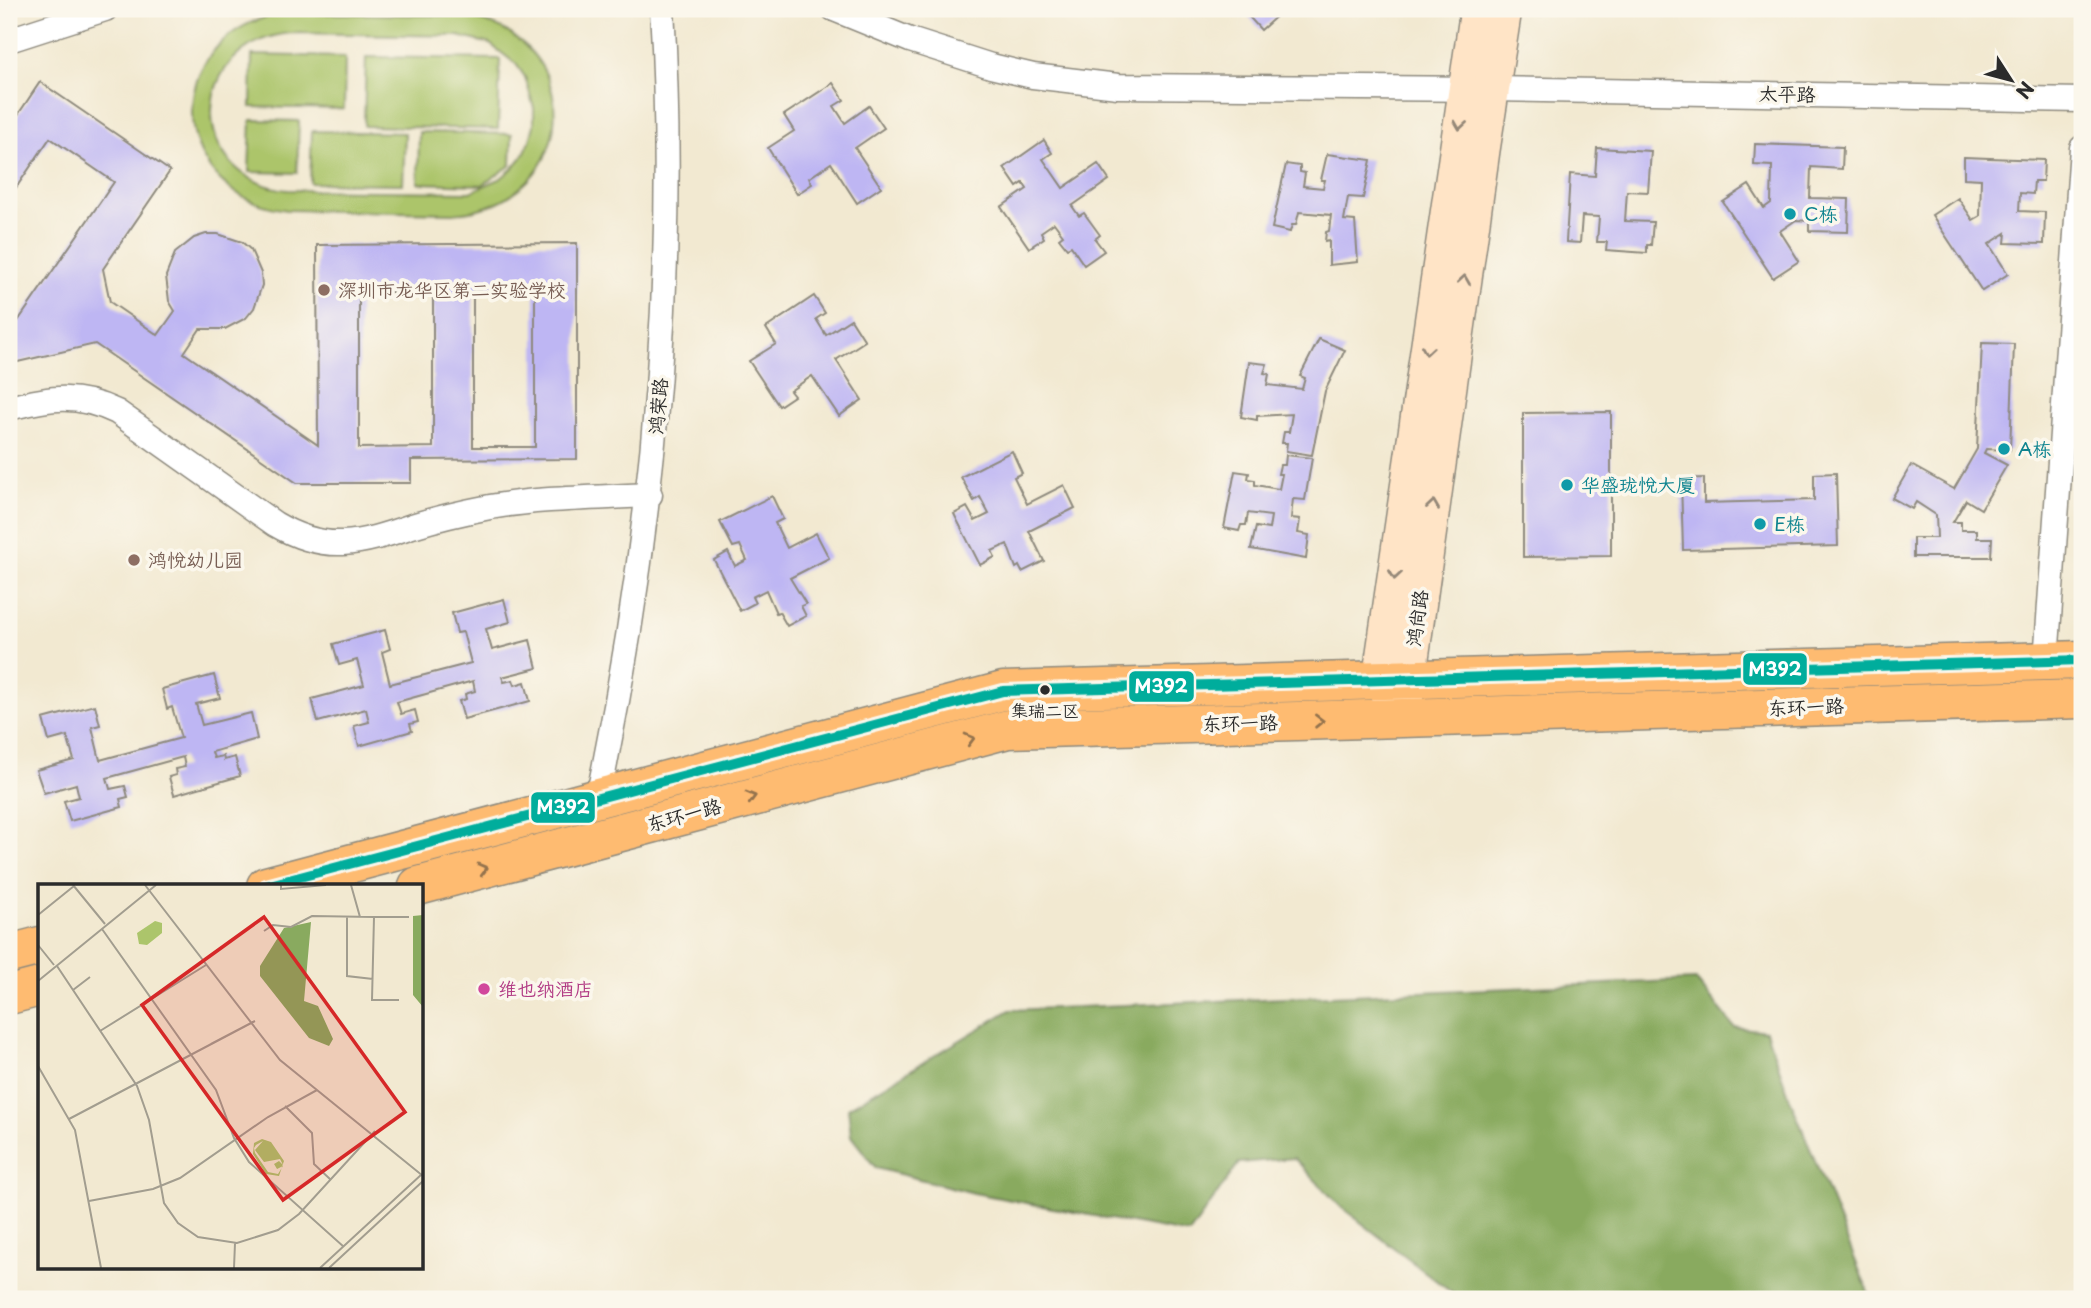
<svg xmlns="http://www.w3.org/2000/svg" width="2091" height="1308" font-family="'Playpen Sans','LXGW WenKai TC',sans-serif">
<rect width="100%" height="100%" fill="#fbf7ec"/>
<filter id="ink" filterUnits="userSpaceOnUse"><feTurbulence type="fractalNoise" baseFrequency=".0143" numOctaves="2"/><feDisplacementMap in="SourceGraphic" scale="14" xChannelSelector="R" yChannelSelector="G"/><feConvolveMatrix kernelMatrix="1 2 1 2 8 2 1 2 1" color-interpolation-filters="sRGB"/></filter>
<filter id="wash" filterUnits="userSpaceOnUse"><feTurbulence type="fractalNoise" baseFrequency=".00686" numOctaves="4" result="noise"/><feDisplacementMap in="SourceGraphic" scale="28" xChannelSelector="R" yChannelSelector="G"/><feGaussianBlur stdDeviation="1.57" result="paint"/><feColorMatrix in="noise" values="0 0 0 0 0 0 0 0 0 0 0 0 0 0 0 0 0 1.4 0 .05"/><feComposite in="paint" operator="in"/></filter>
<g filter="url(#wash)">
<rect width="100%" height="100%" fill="#f2e9d1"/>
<!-- green -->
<g fill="#acc56b" stroke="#6c784b" stroke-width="2" fill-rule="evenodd">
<path d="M292,13L460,16C590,34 584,203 454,213L287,210C157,194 162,23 292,13ZM292,33L458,36L490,44L516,64L525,77L534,108V125L530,141L523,156L513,168L500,179L470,192L288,190C184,178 188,42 292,33Z"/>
<polygon points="252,55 345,57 344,109 251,107"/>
<polygon points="366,57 500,59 498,129 364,126"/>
<polygon points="251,120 299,121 297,173 249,172"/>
<polygon points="312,131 405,133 403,184 310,183"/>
<polygon points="419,132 512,134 511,165 482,185 418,183"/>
</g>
<!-- forest -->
<polygon fill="#89aa5f" stroke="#5a6a45" stroke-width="2" points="1696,980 1734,1027 1766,1031 1790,1099 1871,1299 1460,1299 1341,1207 1294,1158 1239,1163 1189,1234 974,1193 876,1168 851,1136 848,1108 1010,1010"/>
<g id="blocks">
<!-- building -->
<g fill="#beb6f3" fill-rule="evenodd">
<polygon points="1242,9 1275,9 1279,14 1261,30"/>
<path d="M40,82L170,171L103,269L110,302L158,335L175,311L169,301L166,276L175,253L194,238L206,234H218L242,242L251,250L261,273L262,285L254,308L246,318L225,329H200L184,353L318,445L317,245L577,243V459L411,460V483H297L95,344L9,364V323L18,321L114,182L50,138L9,198V128ZM473,291H535V447H473ZM359,292H433V447L359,448Z"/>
<polygon points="833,83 844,100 834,106 845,123 869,106 884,128 855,148 881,187 857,203 831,163 809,178 812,184 797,194 768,148 794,131 784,115"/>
<polygon points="1044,140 1052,153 1043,159 1063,188 1098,164 1109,180 1072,206 1079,216 1084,213 1100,235 1095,239 1104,251 1084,265 1071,246 1067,248 1059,238 1063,235 1054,223 1041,232 1044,238 1029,248 1001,207 1027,189 1023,183 1017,187 1004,168"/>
<polygon points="1755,144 1843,147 1842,169 1811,167 1810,198 1849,199 1848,232 1809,231 1809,221 1796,220 1780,231 1799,261 1773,278 1723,202 1749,185 1764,208 1771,203 1772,166 1754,165"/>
<polygon points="1597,148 1651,151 1648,192 1627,191 1625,221 1653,222 1651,245 1647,245 1647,253 1606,250 1607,242 1597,242 1599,217 1582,216 1580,243 1566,242 1570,174 1595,176"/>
<polygon points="1327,154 1371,160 1363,198 1348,197 1344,220 1355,221 1358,262 1329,265 1329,240 1325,241 1326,232 1329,231 1331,215 1299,212 1296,225 1292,225 1290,232 1272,228 1286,164 1300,166 1300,172 1305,173 1303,186 1323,188 1325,180 1321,180"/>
<polygon points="1964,157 2044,160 2043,181 2034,181 2033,194 2020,193 2019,211 2045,212 2044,244 2005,243 2006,233 1989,244 2008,274 1982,291 1932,215 1958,198 1973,220 1980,216 1981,179 1964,178"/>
<polygon points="814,296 825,313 816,319 826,335 851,319 865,341 836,360 862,400 839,416 812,376 790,391 794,396 779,406 749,361 776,344 766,328"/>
<polygon points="1319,339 1345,350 1325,391 1312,455 1286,451 1287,443 1282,443 1284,432 1289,432 1292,414 1257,416 1257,420 1241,417 1249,362 1267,364 1264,373 1269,374 1267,385 1302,389 1305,378 1300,376"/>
<polygon points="1982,343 2014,344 2010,450 1986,449 1984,453 2007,465 1981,509 1966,500 1953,522 1961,522 1961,530 1977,530 1977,538 1992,538 1991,557 1913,557 1913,538 1937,538 1936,515 1916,502 1912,509 1892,498 1911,465 1954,489 1977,449"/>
<polygon points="1611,412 1611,556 1523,557 1523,413"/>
<polygon points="1012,451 1022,473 1014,477 1027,504 1064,485 1075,508 1029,531 1044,561 1022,572 1019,566 1016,568 1007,544 992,551 995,557 980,565 954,514 967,507 975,521 989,514 980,497 974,501 961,477"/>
<polygon points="1286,455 1312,458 1305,500 1293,499 1291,518 1300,519 1298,533 1309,535 1306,559 1251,549 1256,527 1269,529 1271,516 1248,513 1246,525 1241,525 1239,531 1224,528 1235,471 1249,473 1248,479 1255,480 1255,485 1279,489 1282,474 1278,474 1280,465 1285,465"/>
<polygon points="1836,473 1838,546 1683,550 1681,479 1704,478 1704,503 1814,500 1814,474"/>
<polygon points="772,496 783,519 775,523 787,548 816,533 829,558 790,578 806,604 801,606 806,616 787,626 779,612 776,613 766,590 752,597 755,603 740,611 714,560 728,552 735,566 747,560 740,545 733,547 720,522"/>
<polygon points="504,599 510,622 486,629 492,650 530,640 537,668 502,677 504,682 513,680 515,685 525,682 530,701 464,719 459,701 466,699 465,694 475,691 473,681 397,702 401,714 415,710 418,722 410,724 412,731 359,746 354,726 369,722 366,709 318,722 312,699 364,685 357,660 339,665 333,644 385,630 390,649 382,652 390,684 471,663 463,632 457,633 452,613"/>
<polygon points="214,675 220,698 196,704 202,725 251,713 257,739 212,752 214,758 223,756 224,760 235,757 240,776 174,795 169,777 176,775 175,769 185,767 183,757 107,778 110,789 125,786 128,797 120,799 122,807 70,821 64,801 79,797 76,784 44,793 36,770 74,760 67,736 49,741 43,719 95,705 100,725 92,727 100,760 181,738 172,707 167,709 162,689"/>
</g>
</g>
</g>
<g filter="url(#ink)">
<use href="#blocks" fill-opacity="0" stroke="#8e8a7e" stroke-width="2"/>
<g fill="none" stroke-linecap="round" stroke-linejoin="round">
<defs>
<g id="street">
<polyline points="834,9 910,40 991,66 1033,76 1118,86 1492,89 2082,100"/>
<polyline points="9,40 105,9"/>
<path d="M9,408C51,397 77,393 117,412L275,524C326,554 360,544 412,526C438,518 464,512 490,507C542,498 597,498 650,495"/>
<polyline points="2046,661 2082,148"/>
<path d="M598,798C653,537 678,276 662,9"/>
</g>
<g id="secondary">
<polyline points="1394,704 1380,680 1478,9"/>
<polyline points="1404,708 1482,150 1504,9"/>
</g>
<g id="primary">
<polyline points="266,886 1003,691 2082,660"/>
<polyline points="418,886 1008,729 2082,699"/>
<polyline points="9,954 40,946"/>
<polyline points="9,995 40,987"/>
</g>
</defs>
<!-- street casing -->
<use href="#street" stroke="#8e8a7e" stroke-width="27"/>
<!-- secondary casing -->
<use href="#secondary" stroke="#8e8a7e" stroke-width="38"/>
<!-- primary casing -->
<use href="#primary" stroke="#8e8a7e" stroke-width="41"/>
<!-- street -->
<use href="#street" stroke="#fff" stroke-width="24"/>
<!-- secondary -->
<use href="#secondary" stroke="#ffe4c6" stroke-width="35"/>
<!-- primary -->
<use href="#primary" stroke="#febb71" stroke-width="38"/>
<defs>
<polyline id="bus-1" points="266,886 1003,691 2082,660"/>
</defs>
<!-- bus-1 casing -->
<use href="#bus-1" stroke="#fbf7ec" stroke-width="16"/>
<!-- bus-1 -->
<use href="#bus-1" stroke="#01ad9c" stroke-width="10"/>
</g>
<!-- one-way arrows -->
<defs><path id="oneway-chevron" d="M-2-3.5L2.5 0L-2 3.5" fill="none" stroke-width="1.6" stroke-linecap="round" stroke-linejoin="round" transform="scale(1.75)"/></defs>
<g stroke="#958878">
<use href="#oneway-chevron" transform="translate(1460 125) rotate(98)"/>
<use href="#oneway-chevron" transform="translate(1464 280) rotate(-82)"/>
<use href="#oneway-chevron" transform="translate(1427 350) rotate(98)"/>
<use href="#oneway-chevron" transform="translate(1433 505) rotate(-82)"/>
<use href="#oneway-chevron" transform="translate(1395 575) rotate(98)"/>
</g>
<g stroke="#94734e">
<use href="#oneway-chevron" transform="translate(1319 721) rotate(-1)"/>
<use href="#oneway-chevron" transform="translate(970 739) rotate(-15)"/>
<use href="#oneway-chevron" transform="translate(751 797) rotate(-15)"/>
<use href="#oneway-chevron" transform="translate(483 869) rotate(-15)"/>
</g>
</g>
<!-- markers -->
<g fill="#0f9aa8" stroke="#fbf7ec" stroke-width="2.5">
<circle cx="1790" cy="214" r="7"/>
<circle cx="2004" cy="449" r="7"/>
<circle cx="1567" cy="485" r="7"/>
<circle cx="1760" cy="524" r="7"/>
</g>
<g fill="#8d6e63" stroke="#fbf7ec" stroke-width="2.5">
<circle cx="324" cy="290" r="7"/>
<circle cx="134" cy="560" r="7"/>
</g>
<circle fill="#2b2b2b" stroke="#fbf7ec" stroke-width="2.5" cx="1045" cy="690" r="6"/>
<circle fill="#d1479c" stroke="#fbf7ec" stroke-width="2.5" cx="484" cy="989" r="7"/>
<g text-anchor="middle" stroke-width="7" stroke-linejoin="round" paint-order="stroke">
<!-- bus labels -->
<g font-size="17" fill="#2b2b2b" stroke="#fbf7ec">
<text x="1045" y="717">集瑞二区</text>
</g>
<!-- street labels -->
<g font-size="19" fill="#2b2b2b" stroke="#fbf7ec">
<text transform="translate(1787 94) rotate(1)" y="7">太平路</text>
<text transform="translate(658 406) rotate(-85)" y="7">鸿荣路</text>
<text transform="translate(1417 618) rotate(-82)" y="7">鸿尚路</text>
<text transform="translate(1806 707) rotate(-2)" y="7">东环一路</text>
<text transform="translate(1240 723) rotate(-1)" y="7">东环一路</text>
<text transform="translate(684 815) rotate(-15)" y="7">东环一路</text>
</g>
<!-- culture labels -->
<g font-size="19" fill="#0d838f" stroke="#fbf7ec" text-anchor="start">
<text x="1804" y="221">C栋</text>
<text x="2018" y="456">A栋</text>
<text x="1581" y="492">华盛珑悦大厦</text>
<text x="1774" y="531">E栋</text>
</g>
<!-- education labels -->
<g font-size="19" fill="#785e54" stroke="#fbf7ec" text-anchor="start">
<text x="338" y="297">深圳市龙华区第二实验学校</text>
<text x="148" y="567">鸿悦幼儿园</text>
</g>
<!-- hotel labels -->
<g font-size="19" fill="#b23c85" stroke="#fbf7ec" text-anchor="start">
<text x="498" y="996">维也纳酒店</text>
</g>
</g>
<!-- overview -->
<g transform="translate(38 884)">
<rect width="385" height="385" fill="#f2e9d1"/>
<path d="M117,37L124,39V49L109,61L101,60L99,49ZM224,255L233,258L246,277L241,292L228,290L215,270L216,259ZM225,257L217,266L226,278L242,275L245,281L241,277L236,280L239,285L245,282L240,290L230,288L217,269L216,264L218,261Z" fill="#acc56b" fill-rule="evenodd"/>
<path d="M385,31V123L375,111V32ZM273,38L266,117L280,122L295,155L291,162L271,154L222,92V82L246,44Z" fill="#89aa5f"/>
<path fill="none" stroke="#a29d8f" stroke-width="2" d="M35,1L67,40M107,1L242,176L385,292M243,1V5L288,1M313,1L322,33M0,31L36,2M309,33V92L335,95M336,33H371M64,45L178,206L196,254L211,278L306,363M226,47L235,41L253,43L274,32L336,33L334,116H361M0,61L16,81M19,82L99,202L111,236L126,319L140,339L160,353L199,359L240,346L261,330L337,247M0,97L118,1M35,106L52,93M62,147L168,81M173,160L215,138M0,182L37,246L63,384M247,222L274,249L276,280L293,296M31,235L217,137M51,317L115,305L142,294L230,233L279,206M196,384L197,359M282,384L384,290M291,384L385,297"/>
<path fill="#d62828" fill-opacity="0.15" stroke="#d62828" stroke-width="3.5" d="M226,33L367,228L245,316L104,121Z"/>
<rect width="385" height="385" fill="none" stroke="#2b2b2b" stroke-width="3.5"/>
</g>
<g stroke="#fbf7ec" stroke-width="2.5">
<rect x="1742" y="652" width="66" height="34" rx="7" fill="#01ad9c"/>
<rect x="1128" y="670" width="67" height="33" rx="7" fill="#01ad9c"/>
<rect x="530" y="791" width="66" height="33" rx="7" fill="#01ad9c"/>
</g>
<g font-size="19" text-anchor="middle" font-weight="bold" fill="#fff">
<text x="1775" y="676">M392</text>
<text x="1161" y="693">M392</text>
<text x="563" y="814">M392</text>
</g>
<!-- margin -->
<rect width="2091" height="1308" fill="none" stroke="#fbf7ec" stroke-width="35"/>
<!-- north arrow -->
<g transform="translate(2011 80) rotate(126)" stroke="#fbf7ec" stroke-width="5" paint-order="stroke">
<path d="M0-5L12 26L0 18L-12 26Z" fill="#2b2b2b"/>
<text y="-10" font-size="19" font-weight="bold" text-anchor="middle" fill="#2b2b2b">N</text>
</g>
</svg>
